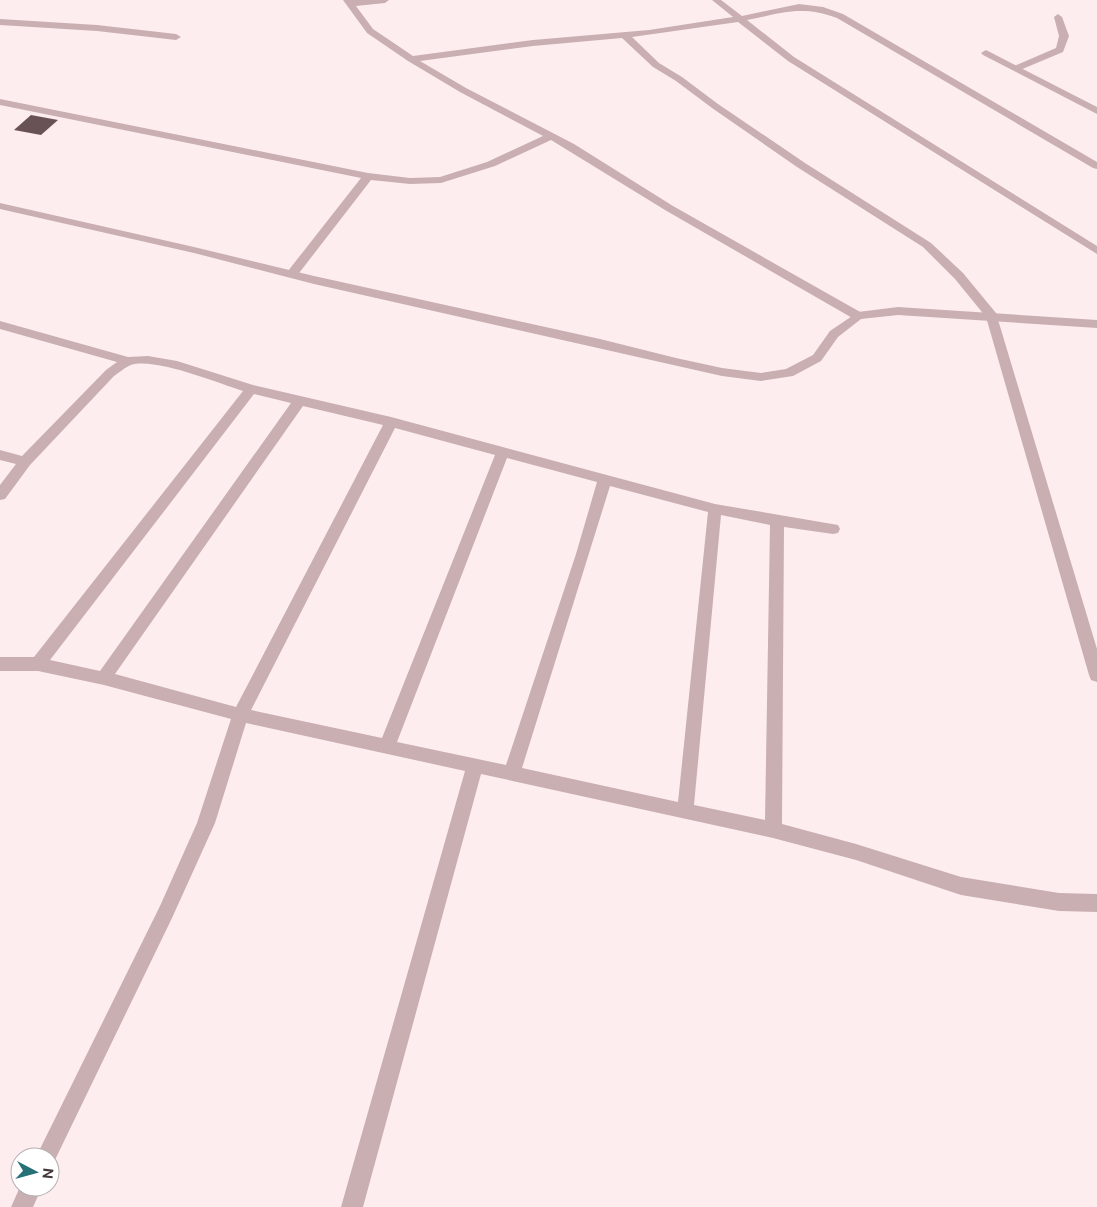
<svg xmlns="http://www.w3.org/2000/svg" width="1097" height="1207" font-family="'Public Sans',sans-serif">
<rect width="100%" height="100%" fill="#feedef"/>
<!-- building -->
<polygon fill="#695255" points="31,115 58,120 41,135 14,130"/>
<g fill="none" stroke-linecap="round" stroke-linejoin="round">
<!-- service -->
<polygon fill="#c9afb2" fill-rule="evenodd" points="1058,14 1062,17 1069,36 1063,52 1020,70 1014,70 1014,66 1056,48 1059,36 1054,17"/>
<!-- minor -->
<g fill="#c9afb2" fill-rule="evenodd">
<path d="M343,0H389L385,3L356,6L373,29L413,56L533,40L649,30L733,17L712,0H721L742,16L799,4L823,7L843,14L1097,162V169L1093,168L837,18C801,5 783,13 747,20L794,57L1097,246V254L788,61L738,22L632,37L659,63L682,77L718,104L805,163L931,243L963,273L996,313L1097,649V682L1091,680L1089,675L986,317L955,279L923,247L797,167L712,108L676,81L653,67L622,38L533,46L420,61L466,88L574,144L673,206L862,313L864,316L862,319H854L665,210L551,140L495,166L441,183L410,184L371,180L296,277H288L286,274L288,271L361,178L0,105V99L368,173L410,178L440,177L487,162L543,136L460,92L408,61L367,33Z"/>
<polygon points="0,19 97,25 176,34 181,37 176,40 97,31 0,25"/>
<polygon points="986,50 1097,107 1097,114 983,55 981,53"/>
<path d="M0,321L128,357L148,356L177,361L253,385L391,417L715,504L838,525L840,529L838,533L833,534L784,527L782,824L856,844L961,877L1059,893L1097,894V912L1059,911L961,895L856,860L773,838L481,774L363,1207H341L465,771L246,723L215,823L172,918L53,1164L50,1166V1157H36L160,906L197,823L231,719L104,685L38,671H0V657H34L243,391C218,383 154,357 131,365C125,367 119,373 114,376L30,465L5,499L0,500V485L16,464L0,460V450L22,456L106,370L117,362L0,329ZM254,394L291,403L100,671L50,660ZM303,406L383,425L236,707L115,674ZM395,428L495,455L382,738L251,710ZM507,458L597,482L576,554L506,765L397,742ZM610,486L708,512L678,802L522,768ZM721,515L770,525L765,820L694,805Z"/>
<polygon points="20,1187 42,1187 33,1207 11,1207"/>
</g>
<!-- tertiary -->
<polygon fill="#c9afb2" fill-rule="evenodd" points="0,203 194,247 314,276 600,339 676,358 722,368 761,373 786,369 813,355 830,331 858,312 898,307 1097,320 1097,328 898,315 861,319 838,337 821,361 793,376 761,381 722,376 314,284 194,253 0,209"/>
</g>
<!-- north arrow -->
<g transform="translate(35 1172) rotate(96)"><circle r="24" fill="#ffffff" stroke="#b4b0b0"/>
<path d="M0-4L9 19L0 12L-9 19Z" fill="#267078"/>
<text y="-8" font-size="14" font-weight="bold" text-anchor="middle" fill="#44393a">N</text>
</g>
</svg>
